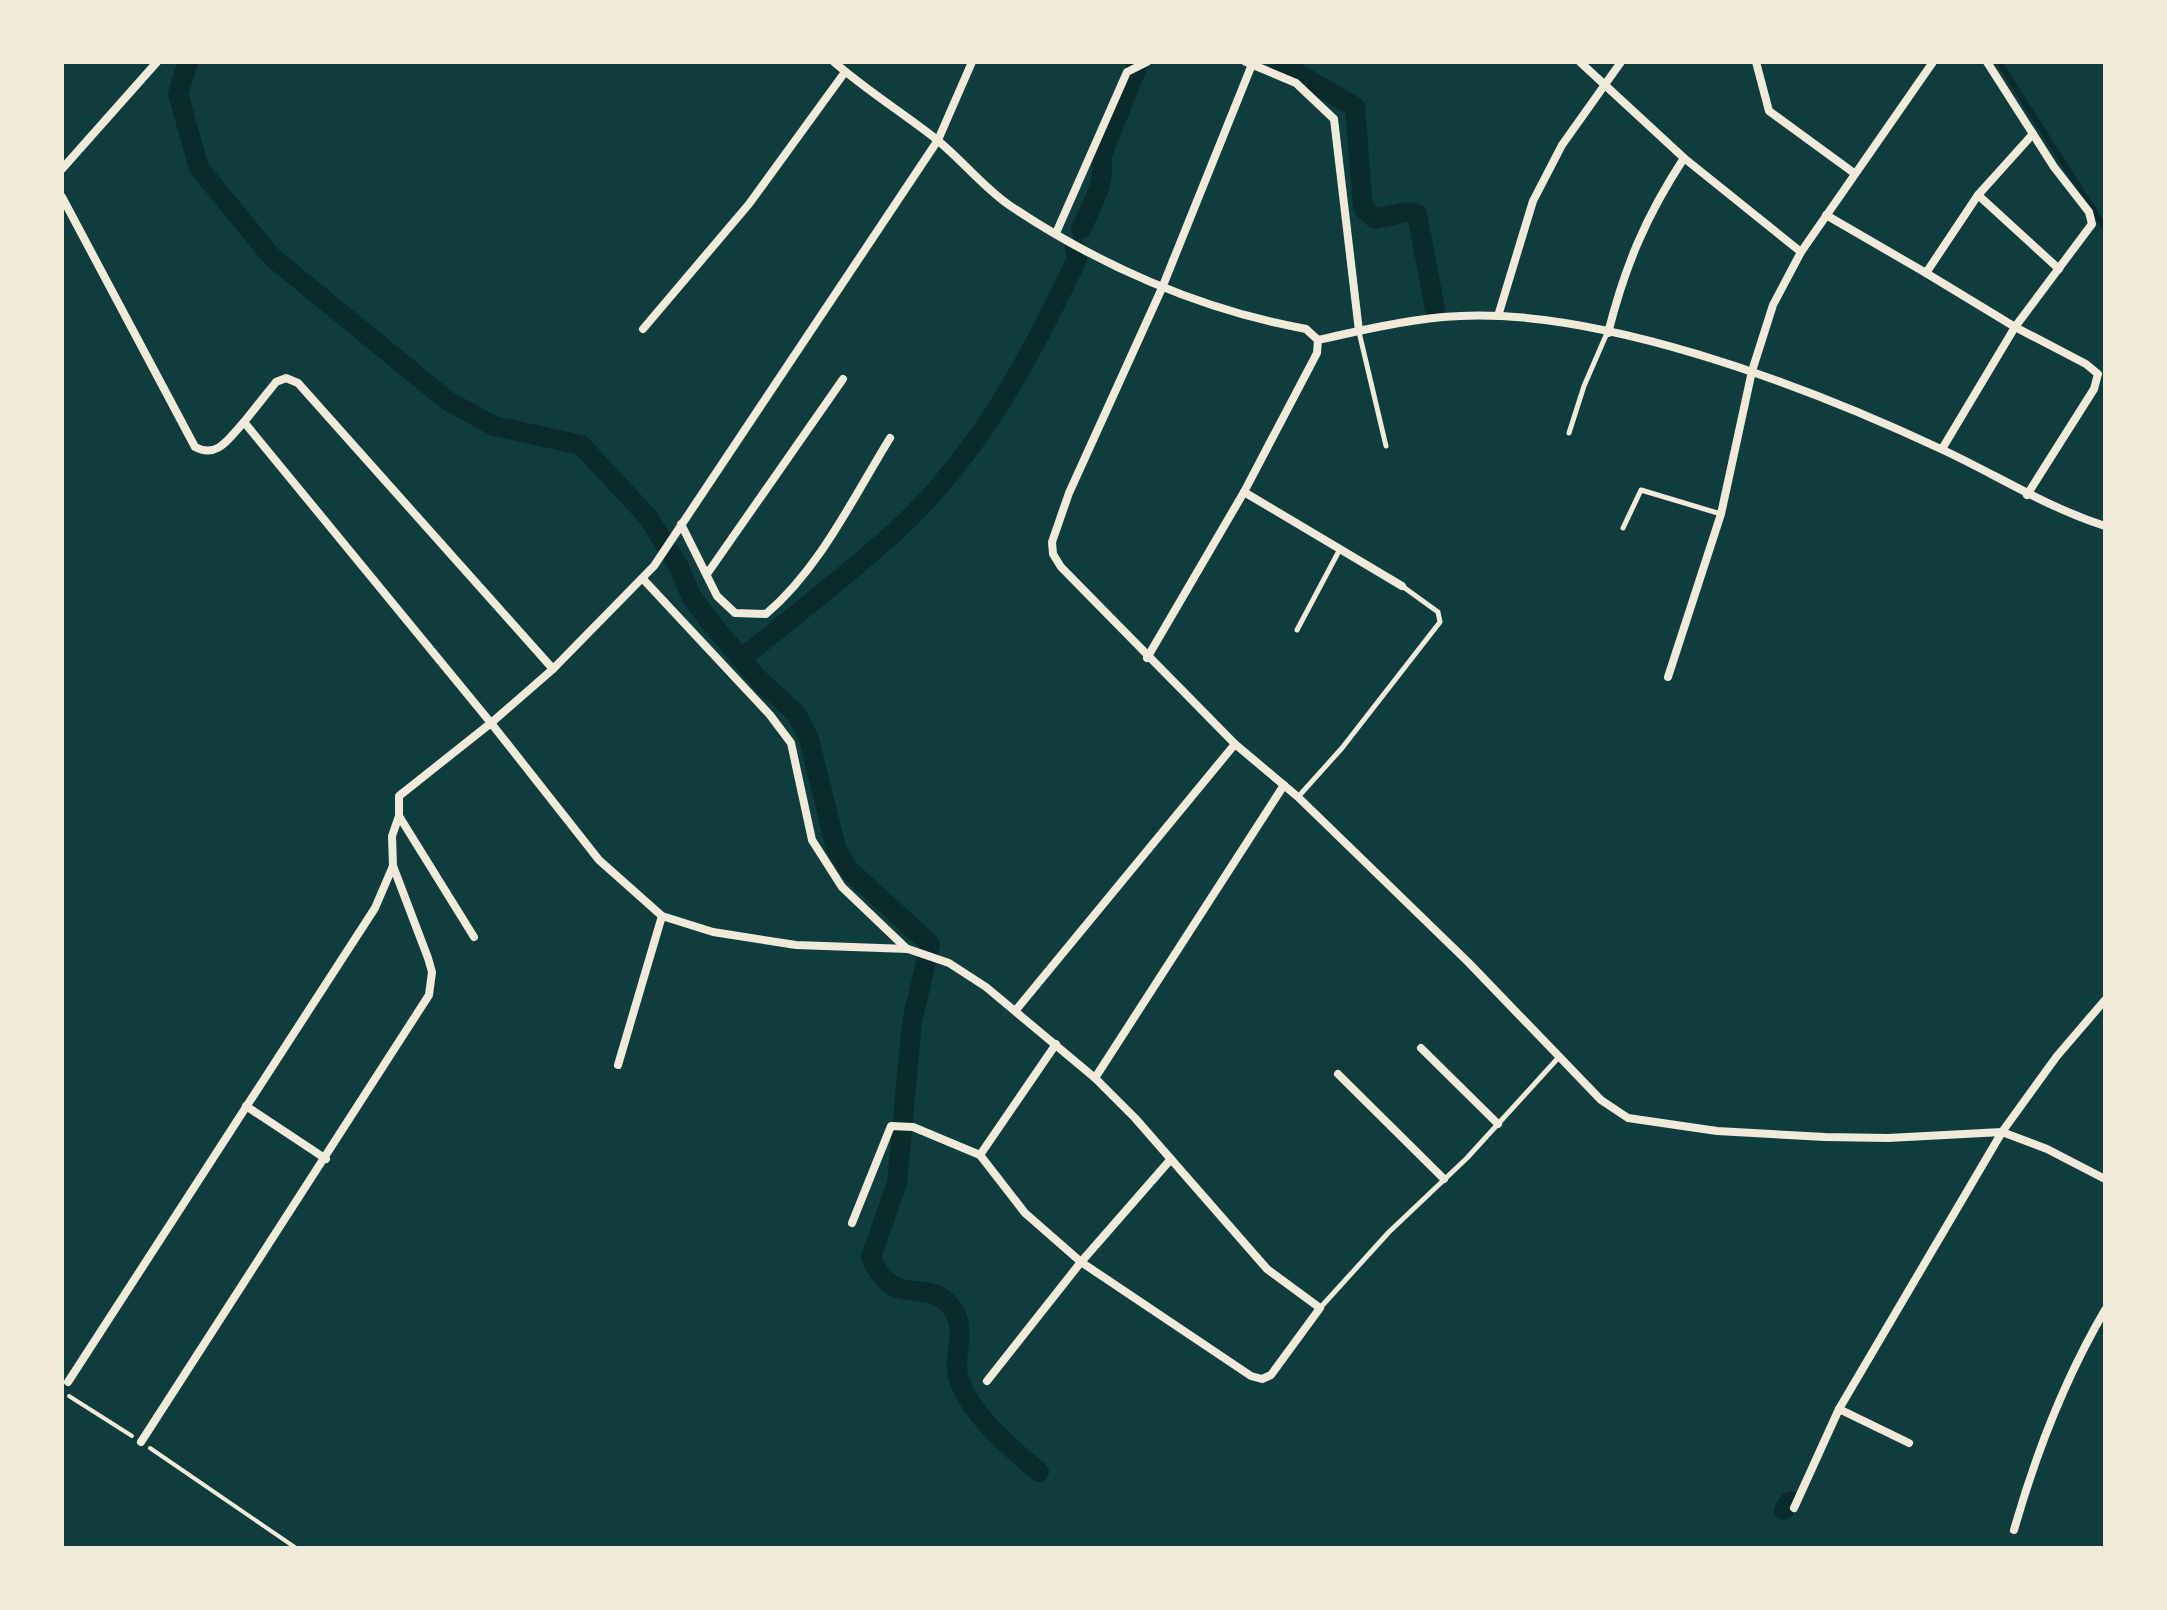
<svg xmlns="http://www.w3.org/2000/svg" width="2167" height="1610" font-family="'Open Sans',sans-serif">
<rect width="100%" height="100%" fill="#0f3d3e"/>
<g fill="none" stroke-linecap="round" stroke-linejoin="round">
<!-- stream -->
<polyline stroke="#0a2a2b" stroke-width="6" points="1999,62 2105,228"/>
<!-- canal -->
<g stroke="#0a2a2b" stroke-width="20">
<path d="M188,62L178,94L199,168L272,257L448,401L494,426L581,445L622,489L648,517L678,565L691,596L711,623L761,682L796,713L809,739L836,848L849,870L930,944L912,1022L897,1183L871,1257C894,1313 927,1274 952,1308C969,1331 951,1356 959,1380C973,1418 1010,1447 1039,1472"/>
<polyline points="1278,62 1355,107 1363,208 1375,219 1406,212 1417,214 1435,309"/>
<path d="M1081,229C1091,206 1107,182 1101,157L1139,62"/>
<path d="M741,659C793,617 846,576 896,531C977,457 1031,357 1077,259L1075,248"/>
<polyline points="1784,1510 1790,1501"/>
</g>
<!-- path -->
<g stroke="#f1e9da" stroke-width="4">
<polyline points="69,1396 132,1436"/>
<polyline points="150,1448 296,1548"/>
</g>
<!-- service -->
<g stroke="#f1e9da" stroke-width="5">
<polyline points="1359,332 1386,446"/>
<polyline points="1569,433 1584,386 1607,333"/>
<polyline points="1623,528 1641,490 1721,514"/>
<polyline points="1297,630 1340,549"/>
<polyline points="1298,797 1342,748 1440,622 1438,612 1402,586"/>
<polyline points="1320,1308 1389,1232 1467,1158 1559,1057"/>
</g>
<!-- minor -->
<g stroke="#f1e9da" stroke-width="8">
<path d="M834,62C866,90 903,113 936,139C962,160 983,187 1009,205C1098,265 1201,310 1306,329L1318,340L1317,353L1244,492L1147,658"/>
<polyline points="1246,62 1296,83 1334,119 1359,331"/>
<polyline points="1253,62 1162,288 1069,493 1052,542 1053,554 1061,567 1235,744 1298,797 1468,962 1601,1100 1628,1118 1717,1131 1825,1137 1888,1138 2002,1132 2047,1149 2105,1179"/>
<polyline points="1580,62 1684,158 1801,252"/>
<polyline points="1756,62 1769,111 1854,173"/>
<polyline points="62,169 157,62"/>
<polyline points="1978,195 2059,269"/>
<path d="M62,197L195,447C218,459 229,438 244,422L491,723L553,669L654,566L938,140L972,62"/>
<polyline points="1826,215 1926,273 1978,195 2033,134"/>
<polyline points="1056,233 1127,72 1147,62"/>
<polyline points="1926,273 2015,327 2086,364 2098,374 2094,389 2027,495"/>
<polyline points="1498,316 1533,201 1562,145 1621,62"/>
<polyline points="643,329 749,204 845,72"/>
<path d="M1608,333C1625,266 1646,216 1684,158"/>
<path d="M1318,340C1358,331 1401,321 1443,317C1591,303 1807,386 1941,449C1997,475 2046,507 2105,526"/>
<polyline points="244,422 276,382 286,378 298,383 553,669"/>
<polyline points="1942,449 2015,327 2092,224 2089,212 2054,167 1987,62"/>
<polyline points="1244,492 1402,586"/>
<path d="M681,524L717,596L735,613L766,614C820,568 853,498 890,438"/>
<polyline points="707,574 843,379"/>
<polyline points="643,579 770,715 791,743 812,840 842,887 907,949"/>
<polyline points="1668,677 1721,514 1752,371 1773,305 1801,252 1933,62"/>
<polyline points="474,937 399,816 399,796 491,723 599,860 662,916 713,932 796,945 908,949 949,963 986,987 1095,1078 1135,1118 1267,1269 1320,1308 1271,1375 1262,1379 1251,1376 1081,1262 1025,1213 980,1155 913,1127 891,1126 852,1223"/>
<polyline points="1016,1010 1235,744"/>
<polyline points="1421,1048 1498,1124"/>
<polyline points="618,1065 662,916"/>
<polyline points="1338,1074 1444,1179"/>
<polyline points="1095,1078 1284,785"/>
<polyline points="246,1106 326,1159"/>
<polyline points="980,1155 1056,1044"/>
<polyline points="987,1381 1081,1262 1171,1159"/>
<polyline points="68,1382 375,908 393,866 392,836 399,816"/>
<polyline points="1839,1409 1909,1443"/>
<polyline points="141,1442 429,995 432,972 428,958 393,866"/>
<polyline points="1794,1508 1839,1409 2002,1132 2057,1056 2105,1000"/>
<path d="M2014,1530C2036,1453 2064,1380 2105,1310"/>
</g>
</g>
<!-- border -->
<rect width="2167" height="1610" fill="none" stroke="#f1e9da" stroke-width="128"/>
</svg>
